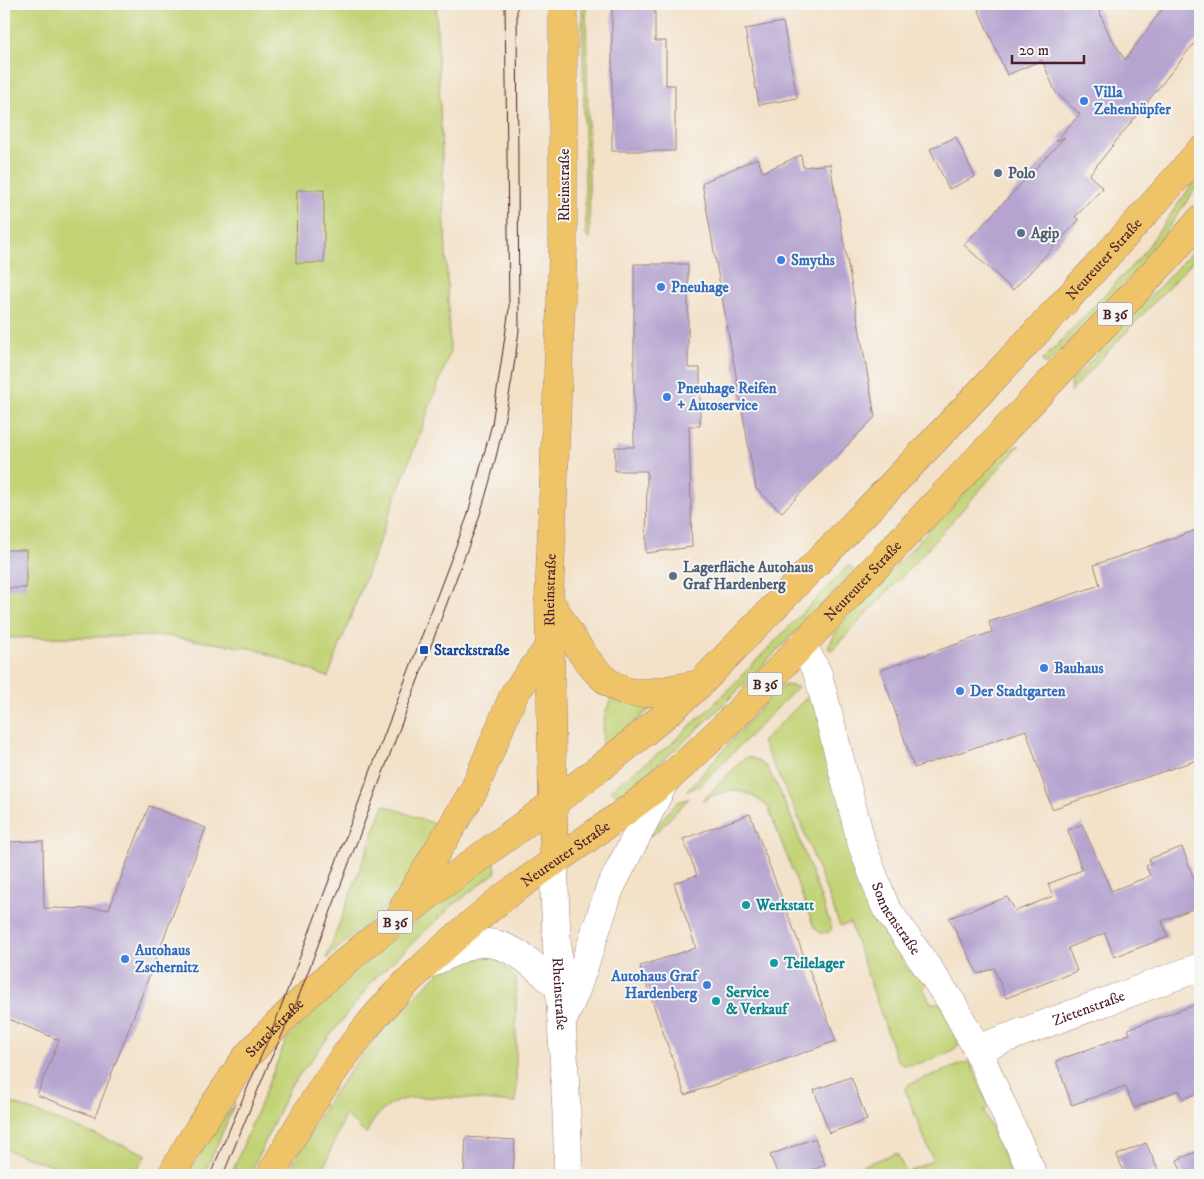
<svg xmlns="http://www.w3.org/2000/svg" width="1204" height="1179" font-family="'IM FELL DW Pica',serif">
<rect width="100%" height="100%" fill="#f6f6f2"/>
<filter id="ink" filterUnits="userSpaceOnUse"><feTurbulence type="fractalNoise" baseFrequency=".02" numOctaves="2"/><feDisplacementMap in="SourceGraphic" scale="10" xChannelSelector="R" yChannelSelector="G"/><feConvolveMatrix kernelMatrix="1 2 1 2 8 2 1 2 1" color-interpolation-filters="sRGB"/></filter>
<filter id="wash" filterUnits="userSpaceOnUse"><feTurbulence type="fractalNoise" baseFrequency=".0096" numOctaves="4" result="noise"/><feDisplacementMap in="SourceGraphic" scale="20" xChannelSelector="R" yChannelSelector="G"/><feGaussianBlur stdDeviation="1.12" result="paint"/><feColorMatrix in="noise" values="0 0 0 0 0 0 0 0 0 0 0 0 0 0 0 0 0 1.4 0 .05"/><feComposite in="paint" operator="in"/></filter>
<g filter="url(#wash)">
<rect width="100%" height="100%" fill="#f3e1c8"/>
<!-- green -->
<g fill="#c2d376" stroke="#867950">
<polygon points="4,4 436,4 450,353 328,677 255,649 165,636 4,638"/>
<polygon points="582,4 586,4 590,240 586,236"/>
<polygon points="1200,173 1200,182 1145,262 1047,365 1042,361 1142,255"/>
<polygon points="1200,243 1200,253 1193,261 1070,392 1072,381"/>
<polygon points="1020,445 913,565 831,651 828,648 838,627 993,462 1007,450"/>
<path d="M849,565L854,571C778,649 705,730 618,797L611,789L670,745L714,704Z"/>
<polygon points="785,685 798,687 701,785 687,791 777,689"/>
<path d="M810,694L903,951L901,959L912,975L919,974L926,981L923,989L931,1003H941L959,1044C953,1054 911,1069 901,1064L896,1058L850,923L840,926L795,809L762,742Z"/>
<path d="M612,698L653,700L654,706L602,748C603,730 602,714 612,698Z"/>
<path d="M748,757L755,759L767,767L780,792L794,824L832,929L829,932L820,933L814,927L768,807C741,786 733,786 702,801L743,759Z"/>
<polygon points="689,798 658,831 646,838 676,803"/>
<polygon points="384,805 440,826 394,900 326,959"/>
<polygon points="495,861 496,872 452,906 375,978 290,1087 250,1175 231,1175 287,1038 360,964"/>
<path d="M479,956L496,958L516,978V1103C489,1101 423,1093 401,1100C384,1106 373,1118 366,1134L345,1115L321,1175H286L331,1096L382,1029L445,967Z"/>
<polygon points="970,1061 988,1105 984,1112 1012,1175 837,1175 897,1153 906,1173 933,1160 905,1090 909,1084"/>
<polygon points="4,1100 146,1154 134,1175 77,1175 4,1149"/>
<polygon points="235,1103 204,1175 188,1175 211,1135"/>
</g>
<g id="blocks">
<!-- building -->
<g fill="#b5a4d0">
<polygon points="612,4 655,4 655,41 666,41 666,85 675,85 675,151 612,151"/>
<polygon points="976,4 1096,4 1108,32 1125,60 1166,4 1200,4 1200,36 1089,175 1103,188 1075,217 1079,220 1013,290 964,245 1065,137 1056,141 1080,114 1056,93 1042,60 1007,75"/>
<polygon points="783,22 797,98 759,105 745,29"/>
<polygon points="956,137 975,177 949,189 930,149"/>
<polygon points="801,155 803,167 830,164 875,417 782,512 756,489 702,183 757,158 763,172"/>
<polygon points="297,190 324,190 324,263 296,263"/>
<polygon points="634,264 688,264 688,368 700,368 700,426 689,426 692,547 646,553 647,471 615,471 615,447 634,447"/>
<polygon points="1200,529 1200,759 1052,809 1026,730 914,768 881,670 992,632 989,622 1100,585 1094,565"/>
<rect x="4" y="550" width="22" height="38"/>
<polygon points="149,806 206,828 95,1117 37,1095 59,1040 4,1017 5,842 43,841 44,908 109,909"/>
<polygon points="750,814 836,1041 685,1095 640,966 696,948 674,883 697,875 683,839"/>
<polygon points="1082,824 1111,891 1150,876 1146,866 1151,864 1149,859 1182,847 1196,884 1200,882 1200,906 1162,921 1168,937 1114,957 1105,933 1068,948 1077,971 1006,998 994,968 978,974 949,918 1007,897 1016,911 1053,896 1048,884 1082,870 1068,830"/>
<polygon points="1200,1003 1200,1092 1183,1099 1179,1090 1134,1108 1125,1086 1072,1105 1056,1061 1130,1034 1128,1029"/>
<polygon points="851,1077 867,1120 829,1133 814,1090"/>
<polygon points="466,1137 515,1140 513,1175 464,1175"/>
<polygon points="815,1138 825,1165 800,1175 778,1175 770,1155"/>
<polygon points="1146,1143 1158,1170 1146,1175 1125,1175 1117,1155"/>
<polygon points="1200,1150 1200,1175 1183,1175 1177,1160"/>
</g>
</g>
</g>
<g filter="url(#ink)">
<use href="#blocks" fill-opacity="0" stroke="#9e807a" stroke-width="1"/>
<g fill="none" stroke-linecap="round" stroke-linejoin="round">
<defs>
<g id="minor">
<path id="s1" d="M802,644L818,674L862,845L885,906L952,1003L977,1049L1033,1175"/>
<path id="s2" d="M554,862C555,967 568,1071 568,1175"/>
<path d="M431,963C444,957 457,950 470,945C505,934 535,967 559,987"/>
<polyline points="564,1018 576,990 610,888 665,781"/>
<path id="s3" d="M977,1049L1200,967"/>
</g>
<g id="major">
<path d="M549,600C569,630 595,690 635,693C656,694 679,687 700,684"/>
<path id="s4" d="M554,862L549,600L563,250V4"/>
<polyline points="404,906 474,790 514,694 550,646"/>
<path id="s5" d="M172,1175C187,1145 206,1117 225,1089C233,1078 240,1064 249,1054C381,909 557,816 700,684C869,508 1040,335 1200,151"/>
<path id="s6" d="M271,1175C312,1099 360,1024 425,965C451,941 479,916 508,894C560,856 615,822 665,781C690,760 713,737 737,714L1170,255L1200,220"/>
</g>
</defs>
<!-- minor casing -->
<use href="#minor" stroke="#9e807a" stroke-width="29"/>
<!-- major casing -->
<use href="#major" stroke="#9e807a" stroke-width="29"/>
<!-- minor -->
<use href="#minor" stroke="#fff" stroke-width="28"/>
<!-- major -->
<use href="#major" stroke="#efc469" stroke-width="28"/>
<!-- tram -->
<g stroke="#4a1f2b" stroke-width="1">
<polyline points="210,1175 271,1033 467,517 492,424 509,309 505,4"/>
<path d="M223,1175L269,1063L294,1009L478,521C498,458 511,396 519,330L517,4"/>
</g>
</g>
</g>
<!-- markers -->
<g fill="#3f7fe0" stroke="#f6f6f2" stroke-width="2">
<circle cx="1084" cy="101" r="5"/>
<circle cx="781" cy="260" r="5"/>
<circle cx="661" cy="287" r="5"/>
<circle cx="667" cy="397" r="5"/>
<circle cx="1044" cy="668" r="5"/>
<circle cx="960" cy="691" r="5"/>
<circle cx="125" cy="959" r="5"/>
<circle cx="707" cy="985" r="5"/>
</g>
<g fill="#5c6f8a" stroke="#f6f6f2" stroke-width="2">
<circle cx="998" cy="173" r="5"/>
<circle cx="1021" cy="233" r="5"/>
<circle cx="673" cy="576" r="5"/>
</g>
<rect fill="#1a4fb4" stroke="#f6f6f2" stroke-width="2" x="419" y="645" width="10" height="10" rx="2.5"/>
<g fill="#0f9aa8" stroke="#f6f6f2" stroke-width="2">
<circle cx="746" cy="905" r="5"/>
<circle cx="774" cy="963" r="5"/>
<circle cx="716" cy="1001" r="5"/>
</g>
<g text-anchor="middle" stroke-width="4" stroke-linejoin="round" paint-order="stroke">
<!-- shield labels -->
<g fill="#f6f6f2" stroke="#7e6067" stroke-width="1">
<rect x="1097.5" y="302.5" width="35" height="23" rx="4"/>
<rect x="747.5" y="672.5" width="35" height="23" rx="4"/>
<rect x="377.5" y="910.5" width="35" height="23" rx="4"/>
</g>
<g font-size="14" font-weight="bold" fill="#4a1f2b">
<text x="1115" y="319">B 36</text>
<text x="765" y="689">B 36</text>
<text x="395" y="927">B 36</text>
</g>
<!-- shop labels -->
<g font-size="15" font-weight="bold" fill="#366cbe" stroke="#f6f6f2" text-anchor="start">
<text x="1094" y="97">Villa<tspan x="1094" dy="17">Zehenhüpfer</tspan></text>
<text x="791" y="265">Smyths</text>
<text x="671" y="292">Pneuhage</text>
<text x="677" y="393">Pneuhage Reifen<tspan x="677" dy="17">+ Autoservice</tspan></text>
<text x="1054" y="673">Bauhaus</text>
<text x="970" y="696">Der Stadtgarten</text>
<text x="135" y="955">Autohaus<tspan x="135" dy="17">Zschernitz</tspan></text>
<text x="697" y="981" text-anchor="end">Autohaus Graf<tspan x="697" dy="17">Hardenberg</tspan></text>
</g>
<!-- service labels -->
<g font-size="15" font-weight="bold" fill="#4e5e75" stroke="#f6f6f2" text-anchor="start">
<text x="1008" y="178">Polo</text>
<text x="1031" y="238">Agip</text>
<text x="683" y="572">Lagerfläche Autohaus<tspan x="683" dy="17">Graf Hardenberg</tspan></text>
</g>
<!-- street labels -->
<g font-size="15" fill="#4a1f2b" stroke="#f6f6f2">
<text transform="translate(564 185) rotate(-90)" y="5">Rheinstraße</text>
<text dy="5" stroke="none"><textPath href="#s5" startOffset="1314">Neureuter Straße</textPath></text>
<text dy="5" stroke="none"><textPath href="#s6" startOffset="846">Neureuter Straße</textPath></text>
<text dy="5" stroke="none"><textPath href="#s4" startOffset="272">Rheinstraße</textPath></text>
<text dy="5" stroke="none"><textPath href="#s6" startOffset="441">Neureuter Straße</textPath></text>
<text dy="5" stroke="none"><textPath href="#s1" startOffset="292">Sonnenstraße</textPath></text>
<text dy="5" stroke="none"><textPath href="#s2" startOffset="132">Rheinstraße</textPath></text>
<text dy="5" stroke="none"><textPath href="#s3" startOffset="119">Zietenstraße</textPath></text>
<text dy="5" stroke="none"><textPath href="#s5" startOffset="180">Starckstraße</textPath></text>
</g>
<!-- transit labels -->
<g font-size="15" font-weight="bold" fill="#164399" stroke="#f6f6f2" text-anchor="start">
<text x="434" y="655">Starckstraße</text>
</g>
<!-- culture labels -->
<g font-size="15" font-weight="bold" fill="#0d838f" stroke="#f6f6f2" text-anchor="start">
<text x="756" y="910">Werkstatt</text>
<text x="784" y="968">Teilelager</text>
<text x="726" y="997">Service<tspan x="726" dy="17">&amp; Verkauf</tspan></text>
</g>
</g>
<!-- margin -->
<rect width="1204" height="1179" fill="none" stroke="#f6f6f2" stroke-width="20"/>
<!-- scale -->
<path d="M1012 55v8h72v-8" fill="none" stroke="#4a1f2b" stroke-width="2.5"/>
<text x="1019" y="55" font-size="15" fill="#4a1f2b" stroke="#f6f6f2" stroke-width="4" paint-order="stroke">20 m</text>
</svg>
